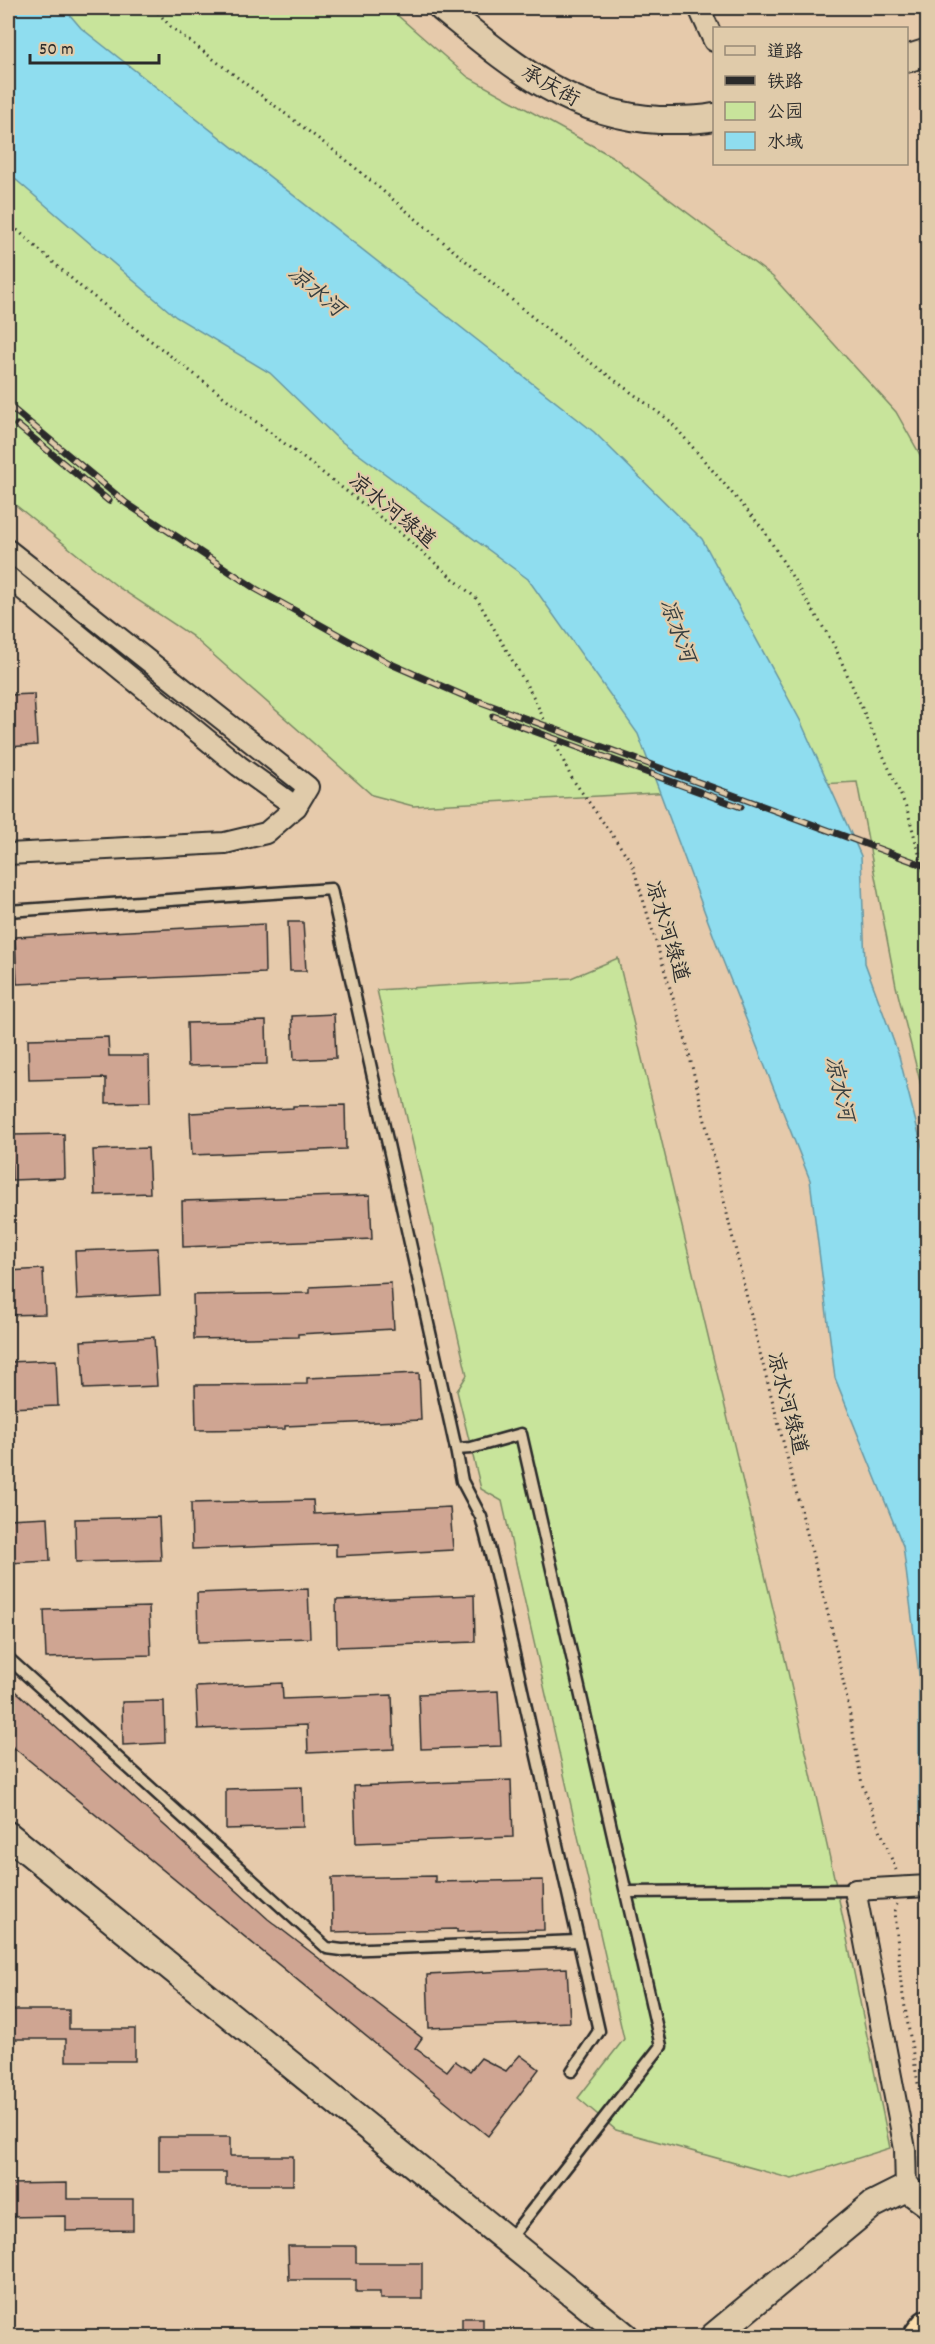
<svg xmlns="http://www.w3.org/2000/svg" width="935" height="2344" font-family="Dekko,'LXGW WenKai TC',sans-serif">
<rect width="100%" height="100%" fill="#e6caab"/>
<filter id="ink" filterUnits="userSpaceOnUse"><feTurbulence type="fractalNoise" baseFrequency=".0167" numOctaves="2"/><feDisplacementMap in="SourceGraphic" scale="12" xChannelSelector="R" yChannelSelector="G"/><feConvolveMatrix kernelMatrix="1 2 1 2 8 2 1 2 1" color-interpolation-filters="sRGB"/></filter>
<g filter="url(#ink)">
<!-- green -->
<g fill="#c8e49b" stroke="#7a8863" stroke-width="1.5">
<polygon points="8,8 389,8 468,77 613,157 773,277 896,412 928,469 927,1109 896,986 857,782 413,806 372,795 192,636 118,587 8,499"/>
<polygon points="618,958 786,1663 837,1890 890,2148 792,2179 616,2130 578,2098 624,2039 502,1501 481,1489 457,1391 467,1375 377,990 571,978"/>
</g>
<!-- water -->
<polygon fill="#8fddef" stroke="#6796a1" stroke-width="1.5" points="8,8 64,8 81,28 594,432 702,539 800,720 861,856 865,963 899,1056 927,1166 927,1837 919,1812 919,1674 903,1546 835,1378 810,1180 723,961 638,734 528,579 338,439 270,373 176,317 8,173"/>
<!-- building -->
<g fill="#cfa592" stroke="#2b2b2b" stroke-width="1.5">
<polygon points="34,694 37,745 8,747 8,695"/>
<polygon points="288,922 303,922 306,971 290,971"/>
<polygon points="264,924 265,973 17,984 15,937"/>
<polygon points="334,1014 336,1058 294,1060 292,1016"/>
<polygon points="266,1021 267,1064 188,1066 187,1023"/>
<polygon points="108,1037 109,1056 149,1056 150,1102 106,1103 106,1078 29,1080 28,1039"/>
<polygon points="345,1105 346,1149 192,1155 190,1113 293,1108 293,1106"/>
<polygon points="64,1134 65,1178 12,1180 11,1135"/>
<polygon points="148,1148 150,1193 95,1195 93,1150"/>
<polygon points="370,1195 372,1239 183,1247 182,1201"/>
<polygon points="158,1248 160,1295 77,1299 75,1251"/>
<polygon points="43,1269 45,1314 8,1315 8,1271"/>
<polygon points="391,1283 394,1329 298,1334 298,1337 194,1339 193,1295 310,1293 310,1287"/>
<polygon points="154,1337 157,1386 84,1389 81,1341"/>
<polygon points="56,1360 58,1406 8,1408 8,1362"/>
<polygon points="419,1373 421,1420 285,1426 285,1429 196,1430 195,1385 307,1384 307,1378"/>
<polygon points="313,1500 314,1514 450,1507 453,1550 336,1556 336,1544 192,1549 191,1503"/>
<polygon points="48,1517 50,1561 8,1563 8,1519"/>
<polygon points="159,1517 161,1560 76,1562 75,1519"/>
<polygon points="308,1589 310,1638 198,1642 197,1593"/>
<polygon points="474,1595 475,1642 337,1647 336,1600"/>
<polygon points="149,1607 151,1655 46,1658 44,1610"/>
<polygon points="282,1683 283,1699 392,1695 394,1749 308,1753 307,1725 198,1729 196,1687"/>
<polygon points="8,1684 268,1919 422,2038 415,2048 447,2071 455,2061 470,2071 481,2058 506,2071 520,2055 539,2069 488,2136 8,1743"/>
<polygon points="498,1691 501,1746 421,1749 419,1694"/>
<polygon points="164,1701 165,1743 123,1745 122,1702"/>
<polygon points="511,1780 513,1837 356,1843 354,1786"/>
<polygon points="302,1787 303,1827 226,1829 226,1789"/>
<polygon points="435,1876 435,1882 543,1880 544,1930 457,1932 457,1929 333,1932 332,1878"/>
<polygon points="567,1968 570,2022 429,2028 427,1975"/>
<polygon points="8,2010 69,2010 69,2029 135,2029 135,2061 66,2061 66,2039 8,2039"/>
<polygon points="159,2137 230,2137 230,2156 293,2156 293,2185 226,2185 226,2172 159,2172"/>
<polygon points="67,2183 67,2199 133,2199 133,2230 66,2231 66,2216 8,2217 8,2184"/>
<polygon points="288,2246 356,2246 356,2263 422,2263 422,2299 380,2299 380,2292 356,2292 356,2280 289,2280"/>
<rect x="462" y="2318" width="21" height="19"/>
</g>
<g fill="none" stroke-linecap="round" stroke-linejoin="round">
<defs>
<g id="service">
<polyline points="8,911 331,889 456,1449 471,1448 521,1434 661,2046 508,2241"/>
<polyline points="456,1449 462,1481 481,1517 495,1570 599,2031 572,2071"/>
<polyline points="8,1658 327,1948 342,1950 578,1941"/>
<polyline points="627,1892 855,1890"/>
</g>
<g id="minor">
<polyline points="699,8 714,41"/>
<polyline points="8,550 308,787 296,807 266,833 225,843 8,854"/>
<polyline points="8,577 239,766 296,807"/>
<polyline points="906,2188 905,2149 855,1890 928,1886"/>
</g>
<g id="tertiary">
<path d="M442,8C510,63 568,115 659,120C679,120 696,121 714,117"/>
<polyline points="906,59 928,52"/>
<polyline points="8,1835 625,2336"/>
<polyline points="714,2336 872,2205 906,2188 928,2204"/>
</g>
<polyline id="motorway" points="921,2336 928,2327"/>
</defs>
<!-- service casing -->
<use href="#service" stroke="#2b2b2b" stroke-width="15"/>
<!-- minor casing -->
<use href="#minor" stroke="#2b2b2b" stroke-width="24"/>
<!-- tertiary casing -->
<use href="#tertiary" stroke="#2b2b2b" stroke-width="30"/>
<!-- motorway casing -->
<use href="#motorway" stroke="#2b2b2b" stroke-width="38"/>
<!-- path -->
<g stroke="#2b2b2b" stroke-width="3" stroke-dasharray="1.5 4.5" stroke-linecap="butt">
<polyline points="154,8 171,27 345,159 556,337 670,421 763,529 834,645 907,809 928,887"/>
<polyline points="8,222 81,287 393,527 477,599 534,698 571,777 632,863 686,1041 761,1357 831,1625 848,1704 862,1784 896,1870"/>
<polyline points="897,1904 895,1911 901,1984 920,2095 928,2102"/>
</g>
<!-- service -->
<use href="#service" stroke="#e0cbaa" stroke-width="10"/>
<!-- minor -->
<use href="#minor" stroke="#e0cbaa" stroke-width="20"/>
<!-- tertiary -->
<use href="#tertiary" stroke="#e0cbaa" stroke-width="26"/>
<!-- motorway -->
<use href="#motorway" stroke="#fbddab" stroke-width="33"/>
<defs>
<g id="rail">
<polyline points="8,405 126,503 256,589 391,664 462,695 928,867"/>
<polyline points="17,425 109,501"/>
<polyline points="493,716 741,807"/>
</g>
</defs>
<!-- rail casing -->
<use href="#rail" stroke="#2b2b2b" stroke-width="7"/>
<!-- rail -->
<use href="#rail" stroke="#e0cbaa" stroke-width="4.5" stroke-dasharray="14" stroke-linecap="butt"/>
</g>
</g>
<g text-anchor="middle" stroke-width="4.5" stroke-linejoin="round" paint-order="stroke">
<!-- street labels -->
<g font-size="21" fill="#2b2b2b" stroke="#e0cbaa">
<text transform="translate(551 85) rotate(29)" y="7">承庆街</text>
<text transform="translate(393 510) rotate(39)" y="7">凉水河绿道</text>
<text transform="translate(668 931) rotate(73)" y="7">凉水河绿道</text>
<text transform="translate(788 1403) rotate(75)" y="7">凉水河绿道</text>
</g>
<!-- water labels -->
<g font-size="22" font-style="italic" fill="#353d3f" stroke="#e0cbaa">
<text transform="translate(317 290) rotate(40)" y="8">凉水河</text>
<text transform="translate(679 630) rotate(70)" y="8">凉水河</text>
<text transform="translate(841 1088) rotate(77)" y="8">凉水河</text>
</g>
</g>
<!-- margin -->
<rect width="935" height="2344" fill="none" stroke="#e0cbaa" stroke-width="30"/>
<rect x="15" y="15" width="905" height="2314" fill="none" stroke="#2b2b2b" stroke-width="2" filter="url(#ink)"/>
<!-- legend -->
<rect x="713" y="27" width="195" height="138" fill="#e0cbaa" stroke="#988b77" stroke-width="1.5"/>
<rect x="725" y="46" width="30" height="9" fill="#e0cbaa" stroke="#988b77" stroke-width="1.5"/>
<text x="767" y="57" font-size="18" fill="#2b2b2b">道路</text>
<rect x="725" y="76" width="30" height="9" fill="#2b2b2b" stroke="#988b77" stroke-width="1.5"/>
<text x="767" y="87" font-size="18" fill="#2b2b2b">铁路</text>
<rect x="725" y="102" width="30" height="18" fill="#c8e49b" stroke="#988b77" stroke-width="1.5"/>
<text x="767" y="117" font-size="18" fill="#2b2b2b">公园</text>
<rect x="725" y="132" width="30" height="18" fill="#8fddef" stroke="#988b77" stroke-width="1.5"/>
<text x="767" y="147" font-size="18" fill="#2b2b2b">水域</text>
<!-- scale -->
<path d="M30 54v9h129v-9" fill="none" stroke="#2b2b2b" stroke-width="3"/>
<text x="39" y="54" font-size="18" fill="#2b2b2b" stroke="#e0cbaa" stroke-width="4.5" paint-order="stroke">50 m</text>
</svg>
